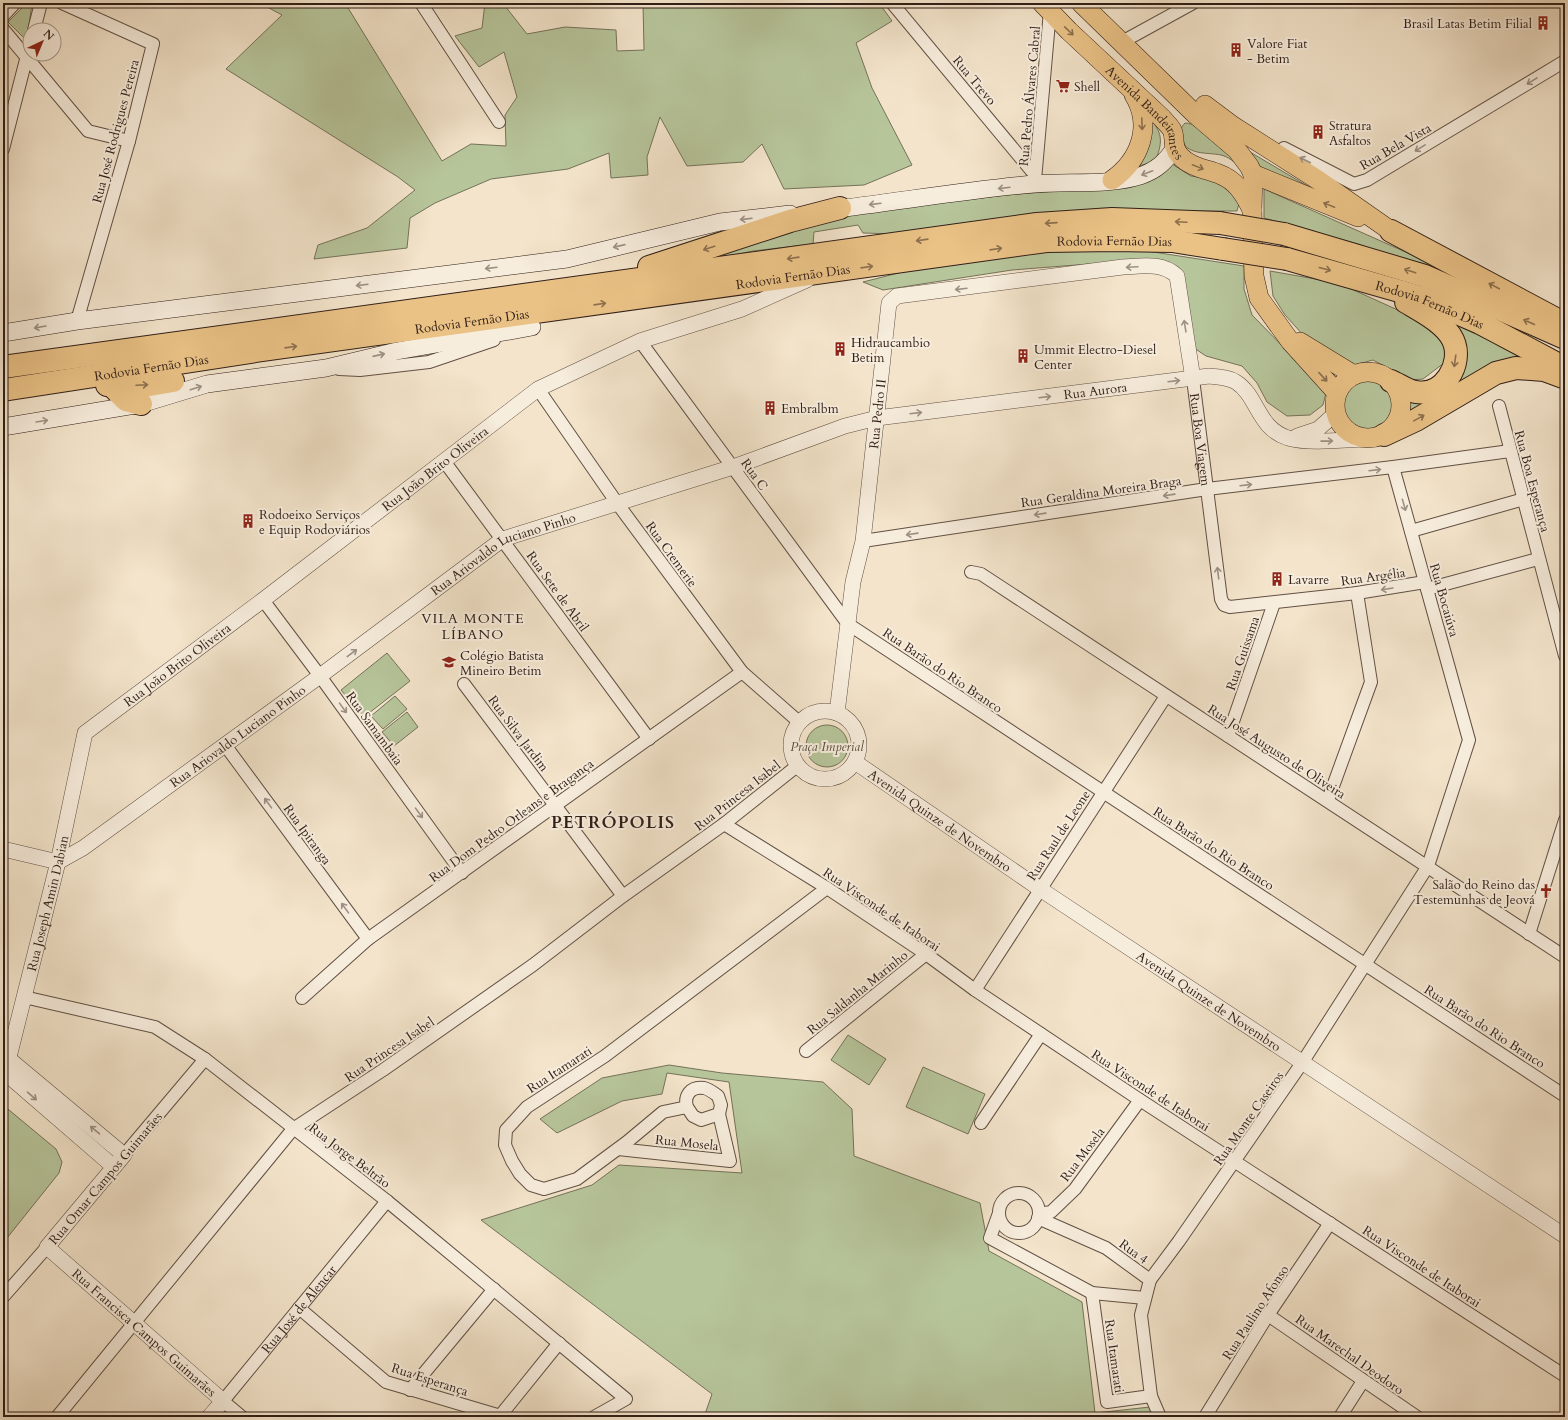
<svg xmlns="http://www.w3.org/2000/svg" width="1568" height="1420" font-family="Cardo,serif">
<rect width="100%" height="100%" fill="#f3e4cb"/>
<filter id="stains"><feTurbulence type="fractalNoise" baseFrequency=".005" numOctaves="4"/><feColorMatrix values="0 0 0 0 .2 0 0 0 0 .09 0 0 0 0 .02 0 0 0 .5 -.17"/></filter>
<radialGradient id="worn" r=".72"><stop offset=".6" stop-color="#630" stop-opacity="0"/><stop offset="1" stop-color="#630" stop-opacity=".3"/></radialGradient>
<!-- green -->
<g fill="#b7c59b" stroke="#747259">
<polygon points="27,3 32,3 27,41 8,22"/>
<polygon points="260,3 345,3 442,161 471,144 506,146 505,115 517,97 504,52 479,67 455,36 482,28 485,3 505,6 527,34 565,27 616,30 617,51 644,50 643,3 720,3 719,5 723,3 879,3 892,21 856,43 872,88 912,165 864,185 784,189 762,144 743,162 687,166 660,117 647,157 648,175 611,178 609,153 568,169 491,179 435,203 410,218 407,248 314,259 318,245 367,228 415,190 398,177 226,69 282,15"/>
<path d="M1150,119C1164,134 1162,144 1155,162L1138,166Z"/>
<path d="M1185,123C1203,123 1228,154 1240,167C1234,162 1229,157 1221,155C1207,152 1185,156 1181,137C1180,131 1181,127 1185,123Z"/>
<polygon points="1250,152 1341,206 1266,175"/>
<polygon points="1172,164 1191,176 1218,180 1238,192 1239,203 1237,211 1164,211 898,234 863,233 858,225 814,232 813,244 753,251 714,259 696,259 848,214 1006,195 1136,185"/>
<polygon points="1264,189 1455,274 1469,288 1358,244 1264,218"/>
<polygon points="1134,249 1244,266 1244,289 1252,315 1299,363 1327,389 1323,405 1310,415 1287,416 1267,402 1257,383 1242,366 1206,356 1194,348 1180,271 1153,259 1012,270 883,290 863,282 918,268 1052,251"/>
<polygon points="1270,271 1338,283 1400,311 1437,331 1445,347 1444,363 1423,379 1411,380 1373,360 1351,366 1305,337 1285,315 1273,296"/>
<polygon points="1442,318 1514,352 1529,362 1410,418 1411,398 1451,383"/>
<circle cx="1367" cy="404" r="25"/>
<polygon points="387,653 410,681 364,717 341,690"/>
<polygon points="395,696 407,709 383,729 371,716"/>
<polygon points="407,712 418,727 394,746 382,732"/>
<circle cx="827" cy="746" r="21"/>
<polygon points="848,1035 886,1059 869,1085 831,1060"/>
<polygon points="669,1065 722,1073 823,1082 852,1109 854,1156 980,1203 989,1251 1082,1302 1095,1413 1150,1407 1151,1417 704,1417 712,1394 481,1220 592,1185 619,1165 742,1173 729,1082 667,1073 662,1094 622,1101 557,1133 540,1119 602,1078"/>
<polygon points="923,1067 985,1094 968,1134 906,1107"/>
<polygon points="3,1105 56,1149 62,1162 59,1173 3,1243"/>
</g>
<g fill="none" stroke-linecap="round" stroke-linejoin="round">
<defs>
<g id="minor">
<polyline points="62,3 153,44 129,141 77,321"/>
<polyline points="421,3 499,122"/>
<polyline points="892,3 1035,175"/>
<polyline points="3,16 15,3"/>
<polyline points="3,29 88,131 129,141"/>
<polyline points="34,30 41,3"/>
<polyline points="1122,42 1193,3"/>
<polyline points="1284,148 1354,184 1367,180 1565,61"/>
<polyline points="3,149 30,44"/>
<polyline points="1035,180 1050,11"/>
<polyline points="640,341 848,624 1565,1096"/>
<polyline points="339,369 360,370 429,362 494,340"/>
<path id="s1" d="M1193,379L1221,599L1224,605L1230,607L1357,593L1425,582"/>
<polyline points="538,389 617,503 742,672 799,722"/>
<polyline points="1499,406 1565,656"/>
<polyline points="444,461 649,739"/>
<polyline points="1411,531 1524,499"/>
<polyline points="863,541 1207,489 1393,467 1510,451"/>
<polyline points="971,572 981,574 1565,957"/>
<polyline points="1427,589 1538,559"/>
<polyline points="263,600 320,676 462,873"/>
<polyline points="464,684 623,896"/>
<polyline points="1228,736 1274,603"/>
<polyline points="225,745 368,939"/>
<polyline points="1328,800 1371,682 1357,593"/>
<polyline points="724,824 827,888 926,954 975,990 1140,1100 1565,1376"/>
<polyline points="1529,934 1565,820"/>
<polyline points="975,990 1166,696"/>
<polyline points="24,997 155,1027 205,1059 387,1201 626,1399 594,1417"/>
<polyline points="302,998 368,939 742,672"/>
<polyline points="806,1051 926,954"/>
<path d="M687,1107L693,1116L701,1120L719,1114L721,1105L718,1096C714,1093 709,1089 704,1088C690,1086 684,1096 687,1107L663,1112L627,1142L577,1179L544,1189L531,1185L520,1174L512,1161L505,1145L506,1130L527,1107L605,1056L827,888"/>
<polyline points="981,1123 1041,1034"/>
<polyline points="618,1149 730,1161 719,1114"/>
<polyline points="124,1155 205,1059"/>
<circle cx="1019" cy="1213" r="20"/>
<polyline points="999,1213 990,1238 1092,1293 1145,1298"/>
<polyline points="1039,1214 1051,1212 1075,1189 1140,1100"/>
<polyline points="1038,1218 1106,1248 1150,1280 1141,1315 1151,1396 1160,1417"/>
<polyline points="1150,1280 1179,1241 1302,1063 1428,866 1469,740 1393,467"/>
<polyline points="1092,1293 1107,1402 1151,1396"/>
<polyline points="3,1297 47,1247"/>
<polyline points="299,1308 386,1382 504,1417"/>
<polyline points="1268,1315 1417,1417"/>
<polyline points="410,1390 494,1289"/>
<polyline points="500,1416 559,1343"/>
<polyline points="57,1417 293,1129 383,1070 533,965 623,896 724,824 797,766"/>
<path id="s2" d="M242,1417L223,1401L387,1201"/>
<polyline points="1205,1417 1268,1315 1330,1223"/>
<polyline points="1340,1417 1363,1381"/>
</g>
<g id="tertiary">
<polyline points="1297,436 1318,429 1335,414"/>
<circle cx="825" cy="745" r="34"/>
<path id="s3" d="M837,713L853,582L863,541L889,303L897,296L1123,267C1143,266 1162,262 1177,276L1193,379"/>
<path id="s4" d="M855,762L1040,889L1565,1236"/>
<path id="s5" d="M3,849L58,862L83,848L320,676L503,539L733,467L845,426L877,418L1209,376C1219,377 1228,377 1236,382C1258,396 1257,428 1288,438C1309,444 1343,440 1365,439"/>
<path id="s6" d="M3,1054L124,1155L47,1247L223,1401L209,1417"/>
<polyline points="3,1071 114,1167"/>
<path id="s7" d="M5,1073L58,862L85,733L263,600L538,389L640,341L742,309L807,280"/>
</g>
<g id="secondary">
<path d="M828,210C897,202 965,190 1034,184C1067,181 1109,186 1140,176C1157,170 1165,162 1175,148"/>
<polyline points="3,333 77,321 567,259 720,222 790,214"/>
<polyline points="3,427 141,404 207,384 326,368 397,351 532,327"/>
</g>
<g id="primary">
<path id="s8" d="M1042,3L1069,31L1162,118C1165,122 1170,126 1172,130C1176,138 1171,146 1180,156C1190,167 1206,169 1219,174C1236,180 1245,195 1252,210"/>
<polyline points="1081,3 1196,115 1237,150 1249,166 1253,174 1252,210 1254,276 1259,298 1290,341 1337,393"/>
<polyline points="1205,105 1233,126 1318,180 1391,231"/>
<polyline points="1253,174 1358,217"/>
<path d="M1112,180C1140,160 1153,126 1134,95"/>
<polyline points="1300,342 1354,375"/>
<circle cx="1368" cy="405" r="33"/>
</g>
<g id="motorway">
<polyline points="1391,231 1554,318"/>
<polyline points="1284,234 1425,276 1565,338"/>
<path id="s9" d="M1287,259L1420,297L1480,323L1565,368"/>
<polyline points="649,267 790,221 840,208"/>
<polyline points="3,367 1037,224 1112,219 1220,223"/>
<path d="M1391,381C1398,384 1408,391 1416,392C1443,397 1464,364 1453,340C1445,323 1421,311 1406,302"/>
<polyline points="107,385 144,386 173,381"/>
<polyline points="111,385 126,400 141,404"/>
<path id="s10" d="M3,390L256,351L1046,241L1114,240L1172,241L1223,249"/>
<polyline points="1384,435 1416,420 1496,373 1516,368 1544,370 1563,377"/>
</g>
</defs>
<!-- minor casing -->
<use href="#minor" stroke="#615044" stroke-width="14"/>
<!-- tertiary casing -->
<use href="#tertiary" stroke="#615044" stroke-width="16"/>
<!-- secondary casing -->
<use href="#secondary" stroke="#301e17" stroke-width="18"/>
<!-- primary casing -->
<use href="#primary" stroke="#301e17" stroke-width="20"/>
<!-- motorway casing -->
<use href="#motorway" stroke="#301e17" stroke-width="24"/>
<!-- minor -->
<use href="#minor" stroke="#f7eddd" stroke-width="12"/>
<!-- tertiary -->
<use href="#tertiary" stroke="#f7eddd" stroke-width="15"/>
<!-- secondary -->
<use href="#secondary" stroke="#f7eddd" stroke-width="17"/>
<!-- primary -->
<use href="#primary" stroke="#eac286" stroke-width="19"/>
<!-- motorway -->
<use href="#motorway" stroke="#eac286" stroke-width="22"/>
<defs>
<g id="motorway-bridge">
<polyline points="1220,223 1284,234"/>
<polyline points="1223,249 1287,259"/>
</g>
</defs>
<!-- motorway-bridge casing -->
<use href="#motorway-bridge" stroke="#301e17" stroke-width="24" stroke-linecap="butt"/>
<!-- motorway-bridge -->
<use href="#motorway-bridge" stroke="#eac286" stroke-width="22"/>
</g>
<!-- one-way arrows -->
<defs><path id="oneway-shaft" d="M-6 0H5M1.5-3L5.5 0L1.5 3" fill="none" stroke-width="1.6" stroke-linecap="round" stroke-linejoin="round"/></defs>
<g stroke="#8d704e">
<use href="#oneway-shaft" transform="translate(1069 31) rotate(44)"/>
<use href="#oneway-shaft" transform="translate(1142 124) rotate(88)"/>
<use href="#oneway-shaft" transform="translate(1198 167) rotate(22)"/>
<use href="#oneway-shaft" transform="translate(1329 205) rotate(-158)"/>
<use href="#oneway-shaft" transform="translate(1181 222) rotate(-177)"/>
<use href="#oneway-shaft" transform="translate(1051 223) rotate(176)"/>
<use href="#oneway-shaft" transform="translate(922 240) rotate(172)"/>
<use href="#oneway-shaft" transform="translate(709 248) rotate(162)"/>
<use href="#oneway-shaft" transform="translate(996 249) rotate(-8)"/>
<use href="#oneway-shaft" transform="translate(793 258) rotate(172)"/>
<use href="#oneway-shaft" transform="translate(867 267) rotate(-8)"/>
<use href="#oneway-shaft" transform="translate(1325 269) rotate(15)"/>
<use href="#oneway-shaft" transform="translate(1410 271) rotate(-162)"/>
<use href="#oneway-shaft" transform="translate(1494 286) rotate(-152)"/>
<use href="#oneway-shaft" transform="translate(600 304) rotate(-8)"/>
<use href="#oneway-shaft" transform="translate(1529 322) rotate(-156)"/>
<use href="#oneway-shaft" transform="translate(291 347) rotate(-8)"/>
<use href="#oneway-shaft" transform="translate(1455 361) rotate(98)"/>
<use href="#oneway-shaft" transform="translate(1323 377) rotate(47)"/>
<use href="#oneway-shaft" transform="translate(142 385) rotate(-3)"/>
<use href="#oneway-shaft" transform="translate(1419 418) rotate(-29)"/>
</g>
<g stroke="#9d9084">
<use href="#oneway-shaft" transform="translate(1532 81) rotate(149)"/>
<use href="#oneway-shaft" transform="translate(1420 148) rotate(149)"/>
<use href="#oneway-shaft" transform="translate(1305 160) rotate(-153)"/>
<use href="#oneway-shaft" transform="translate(1147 173) rotate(159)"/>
<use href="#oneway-shaft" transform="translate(1004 188) rotate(173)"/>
<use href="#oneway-shaft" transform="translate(875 204) rotate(173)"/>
<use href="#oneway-shaft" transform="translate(746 219) rotate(173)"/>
<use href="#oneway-shaft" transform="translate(619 246) rotate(167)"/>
<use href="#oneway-shaft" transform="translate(1132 267) rotate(177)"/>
<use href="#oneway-shaft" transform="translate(491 268) rotate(173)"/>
<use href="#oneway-shaft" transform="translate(362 285) rotate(173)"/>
<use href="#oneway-shaft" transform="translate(961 289) rotate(173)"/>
<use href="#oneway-shaft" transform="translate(1185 326) rotate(-99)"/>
<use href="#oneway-shaft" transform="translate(40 327) rotate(170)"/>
<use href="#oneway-shaft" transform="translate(379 355) rotate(-13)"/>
<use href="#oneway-shaft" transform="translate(1174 381) rotate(-7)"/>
<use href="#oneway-shaft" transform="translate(196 388) rotate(-18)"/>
<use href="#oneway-shaft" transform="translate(1045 397) rotate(-7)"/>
<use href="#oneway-shaft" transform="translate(916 413) rotate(-7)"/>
<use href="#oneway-shaft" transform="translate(42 421) rotate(-9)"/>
<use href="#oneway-shaft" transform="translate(1327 441) rotate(-1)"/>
<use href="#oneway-shaft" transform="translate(1375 470) rotate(-7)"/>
<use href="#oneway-shaft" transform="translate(1246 485) rotate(-7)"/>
<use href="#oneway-shaft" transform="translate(1169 495) rotate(172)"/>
<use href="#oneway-shaft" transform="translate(1404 505) rotate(74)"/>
<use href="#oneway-shaft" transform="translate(1040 514) rotate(172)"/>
<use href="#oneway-shaft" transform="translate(912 534) rotate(172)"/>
<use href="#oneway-shaft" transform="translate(1218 573) rotate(-97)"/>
<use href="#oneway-shaft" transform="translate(1387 589) rotate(171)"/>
<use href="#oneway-shaft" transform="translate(352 653) rotate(-37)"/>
<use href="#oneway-shaft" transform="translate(343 708) rotate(54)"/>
<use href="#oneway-shaft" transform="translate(268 803) rotate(-126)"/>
<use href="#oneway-shaft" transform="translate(419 813) rotate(54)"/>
<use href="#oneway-shaft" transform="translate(345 908) rotate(-126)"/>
<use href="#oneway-shaft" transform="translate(32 1096) rotate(41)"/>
<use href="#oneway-shaft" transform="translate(95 1130) rotate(-140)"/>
</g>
<!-- icons -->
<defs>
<symbol id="building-bare" viewBox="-9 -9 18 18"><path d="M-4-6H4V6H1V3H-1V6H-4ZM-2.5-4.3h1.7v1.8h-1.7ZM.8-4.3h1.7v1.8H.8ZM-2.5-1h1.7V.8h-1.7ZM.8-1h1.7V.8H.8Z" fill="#8f2418" stroke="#f7eddd" stroke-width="2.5" paint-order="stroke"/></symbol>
<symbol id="supermarket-bare" viewBox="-9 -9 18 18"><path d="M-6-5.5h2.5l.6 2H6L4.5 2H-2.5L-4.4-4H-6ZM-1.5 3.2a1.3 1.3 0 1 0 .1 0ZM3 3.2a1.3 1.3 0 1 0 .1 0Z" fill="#8f2418" stroke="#f7eddd" stroke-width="2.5" paint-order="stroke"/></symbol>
<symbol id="school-bare" viewBox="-9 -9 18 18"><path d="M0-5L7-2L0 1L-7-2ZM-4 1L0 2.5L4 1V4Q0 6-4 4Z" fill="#8f2418" stroke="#f7eddd" stroke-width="2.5" paint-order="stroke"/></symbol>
<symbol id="church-bare" viewBox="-9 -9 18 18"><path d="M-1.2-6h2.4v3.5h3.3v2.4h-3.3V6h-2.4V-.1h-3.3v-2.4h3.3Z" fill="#8f2418" stroke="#f7eddd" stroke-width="2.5" paint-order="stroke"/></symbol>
</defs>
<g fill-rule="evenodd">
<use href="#building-bare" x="1533" y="13" width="20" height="20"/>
<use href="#building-bare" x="1226" y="40" width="20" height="20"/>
<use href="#supermarket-bare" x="1053" y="76" width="20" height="20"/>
<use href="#building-bare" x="1308" y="122" width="20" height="20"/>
<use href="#building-bare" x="830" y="339" width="20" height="20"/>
<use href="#building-bare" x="1013" y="346" width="20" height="20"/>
<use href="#building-bare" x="760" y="398" width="20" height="20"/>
<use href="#building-bare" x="238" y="511" width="20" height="20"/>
<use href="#building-bare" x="1267" y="569" width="20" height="20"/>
<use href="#school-bare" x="439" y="652" width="20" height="20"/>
<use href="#church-bare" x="1536" y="881" width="20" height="20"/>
</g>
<g text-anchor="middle" stroke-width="4" stroke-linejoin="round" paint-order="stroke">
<!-- poi labels -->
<g font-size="13" fill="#301e17" stroke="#f7eddd" text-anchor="start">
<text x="1532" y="28" text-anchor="end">Brasil Latas Betim Filial</text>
<text x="1247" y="48">Valore Fiat<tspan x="1247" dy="15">- Betim</tspan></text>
<text x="1074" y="91">Shell</text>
<text x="1329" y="130">Stratura<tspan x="1329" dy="15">Asfaltos</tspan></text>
<text x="851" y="347">Hidraucambio<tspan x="851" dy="15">Betim</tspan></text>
<text x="1034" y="354">Ummit Electro-Diesel<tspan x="1034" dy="15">Center</tspan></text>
<text x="781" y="413">Embralbm</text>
<text x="259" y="519">Rodoeixo Serviços<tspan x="259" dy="15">e Equip Rodoviários</tspan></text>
<text x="1288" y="584">Lavarre</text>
<text x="460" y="660">Colégio Batista<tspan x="460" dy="15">Mineiro Betim</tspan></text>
<text x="1535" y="889" text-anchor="end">Salão do Reino das<tspan x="1535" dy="15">Testemunhas de Jeová</tspan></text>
</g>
<!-- street labels -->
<g font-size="13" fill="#301e17" stroke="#f7eddd">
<text transform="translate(975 80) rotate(50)" y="5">Rua Trevo</text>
<text transform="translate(1029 96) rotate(-85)" y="5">Rua Pedro Álvares Cabral</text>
<text dy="5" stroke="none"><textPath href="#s8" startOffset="152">Avenida Bandeirantes</textPath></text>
<text transform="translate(115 131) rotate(-75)" y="5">Rua José Rodrigues Pereira</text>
<text transform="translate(1395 146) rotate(-30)" y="5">Rua Bela Vista</text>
<text dy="5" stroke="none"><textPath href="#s10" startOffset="1122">Rodovia Fernão Dias</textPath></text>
<text dy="5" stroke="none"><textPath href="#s10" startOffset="798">Rodovia Fernão Dias</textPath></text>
<text dy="5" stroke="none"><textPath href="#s9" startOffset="150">Rodovia Fernão Dias</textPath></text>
<text dy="5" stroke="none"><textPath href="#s10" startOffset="474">Rodovia Fernão Dias</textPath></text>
<text dy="5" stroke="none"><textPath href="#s10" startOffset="150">Rodovia Fernão Dias</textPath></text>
<text dy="5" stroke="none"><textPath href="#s5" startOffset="1220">Rua Aurora</textPath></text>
<text dy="5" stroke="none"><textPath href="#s3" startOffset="302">Rua Pedro II</textPath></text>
<text dy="5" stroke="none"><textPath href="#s1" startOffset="61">Rua Boa Viagem</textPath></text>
<text dy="5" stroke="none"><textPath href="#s7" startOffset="788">Rua João Brito Oliveira</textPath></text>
<text transform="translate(755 474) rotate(54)" y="5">Rua C</text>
<text transform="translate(1533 481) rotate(75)" y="5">Rua Boa Esperança</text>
<text transform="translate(1101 491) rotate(-8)" y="5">Rua Geraldina Moreira Braga</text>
<text transform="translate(672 554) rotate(54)" y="5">Rua Cremerie</text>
<text dy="5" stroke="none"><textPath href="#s5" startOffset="600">Rua Ariovaldo Luciano Pinho</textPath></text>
<text transform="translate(1373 576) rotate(-8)" y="5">Rua Argélia</text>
<text transform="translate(558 591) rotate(54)" y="5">Rua Sete de Abril</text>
<text transform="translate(1445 600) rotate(74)" y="5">Rua Bocaiúva</text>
<text transform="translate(1242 653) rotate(-71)" y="5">Rua Guissama</text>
<text dy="5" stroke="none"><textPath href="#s7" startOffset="464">Rua João Brito Oliveira</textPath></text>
<text transform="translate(943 670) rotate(34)" y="5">Rua Barão do Rio Branco</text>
<text transform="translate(375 728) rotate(54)" y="5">Rua Samambaia</text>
<text transform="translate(519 733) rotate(53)" y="5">Rua Silva Jardim</text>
<text dy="5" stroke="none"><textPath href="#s5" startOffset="276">Rua Ariovaldo Luciano Pinho</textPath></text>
<text transform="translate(1277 751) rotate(33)" y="5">Rua José Augusto de Oliveira</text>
<text transform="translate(737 795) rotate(-38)" y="5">Rua Princesa Isabel</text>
<text transform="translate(511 820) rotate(-36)" y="5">Rua Dom Pedro Orleans e Bragança</text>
<text dy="5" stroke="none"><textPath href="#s4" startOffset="103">Avenida Quinze de Novembro</textPath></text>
<text transform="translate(308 834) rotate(54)" y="5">Rua Ipiranga</text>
<text transform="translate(1058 835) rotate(-57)" y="5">Rua Raul de Leone</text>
<text transform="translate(1214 848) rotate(33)" y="5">Rua Barão do Rio Branco</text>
<text dy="5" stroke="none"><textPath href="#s7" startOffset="175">Rua Joseph Amin Dabian</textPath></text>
<text transform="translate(882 909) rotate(34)" y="5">Rua Visconde de Itaborai</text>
<text transform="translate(857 992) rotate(-39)" y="5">Rua Saldanha Marinho</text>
<text dy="5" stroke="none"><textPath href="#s4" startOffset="427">Avenida Quinze de Novembro</textPath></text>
<text transform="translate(1485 1026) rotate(33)" y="5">Rua Barão do Rio Branco</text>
<text transform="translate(389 1049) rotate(-34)" y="5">Rua Princesa Isabel</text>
<text transform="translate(559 1069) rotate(-33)" y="5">Rua Itamarati</text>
<text transform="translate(1151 1090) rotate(33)" y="5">Rua Visconde de Itaborai</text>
<text transform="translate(1248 1118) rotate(-55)" y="5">Rua Monte Caseiros</text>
<text transform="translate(687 1142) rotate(6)" y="5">Rua Mosela</text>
<text transform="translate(1082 1154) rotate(-53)" y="5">Rua Mosela</text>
<text transform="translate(350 1155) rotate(37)" y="5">Rua Jorge Beltrão</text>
<text transform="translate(105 1178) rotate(-50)" y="5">Rua Omar Campos Guimarães</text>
<text transform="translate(1134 1251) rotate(36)" y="5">Rua 4</text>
<text transform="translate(1422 1266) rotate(33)" y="5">Rua Visconde de Itaborai</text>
<text dy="5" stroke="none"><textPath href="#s2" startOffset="144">Rua José de Alencar</textPath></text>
<text transform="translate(1255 1312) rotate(-57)" y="5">Rua Paulino Afonso</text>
<text dy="5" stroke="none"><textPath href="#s6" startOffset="407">Rua Francisca Campos Guimarães</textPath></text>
<text transform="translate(1350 1354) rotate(35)" y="5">Rua Marechal Deodoro</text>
<text transform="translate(1115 1356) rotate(82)" y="5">Rua Itamarati</text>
<text transform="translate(430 1379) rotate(18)" y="5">Rua Esperança</text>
</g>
<!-- park labels -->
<g font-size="13" font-style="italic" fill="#58503f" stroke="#f7eddd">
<text x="827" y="751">Praça Imperial</text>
</g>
<!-- neighbourhood labels -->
<g font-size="14" letter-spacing="1" fill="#301e17" stroke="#f7eddd">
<text x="473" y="623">VILA MONTE<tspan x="473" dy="16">LÍBANO</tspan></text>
</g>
<!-- district labels -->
<g font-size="17" font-weight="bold" letter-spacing="1" fill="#301e17" stroke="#f7eddd">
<text x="613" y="828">PETRÓPOLIS</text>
</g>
</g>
<!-- margin -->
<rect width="1568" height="1420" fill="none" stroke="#f3e4cb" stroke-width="16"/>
<rect x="4" y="4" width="1560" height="1412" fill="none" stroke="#301e17" stroke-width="2"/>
<rect x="8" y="8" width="1552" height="1404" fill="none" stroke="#301e17"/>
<!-- north arrow -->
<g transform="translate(42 42) rotate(44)"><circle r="19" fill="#f7eddd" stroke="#a79a8e"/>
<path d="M0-3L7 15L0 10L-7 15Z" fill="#8f2418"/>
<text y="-6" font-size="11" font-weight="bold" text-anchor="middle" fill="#301e17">N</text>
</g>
<rect width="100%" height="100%" filter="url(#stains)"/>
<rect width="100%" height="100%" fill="url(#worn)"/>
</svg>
